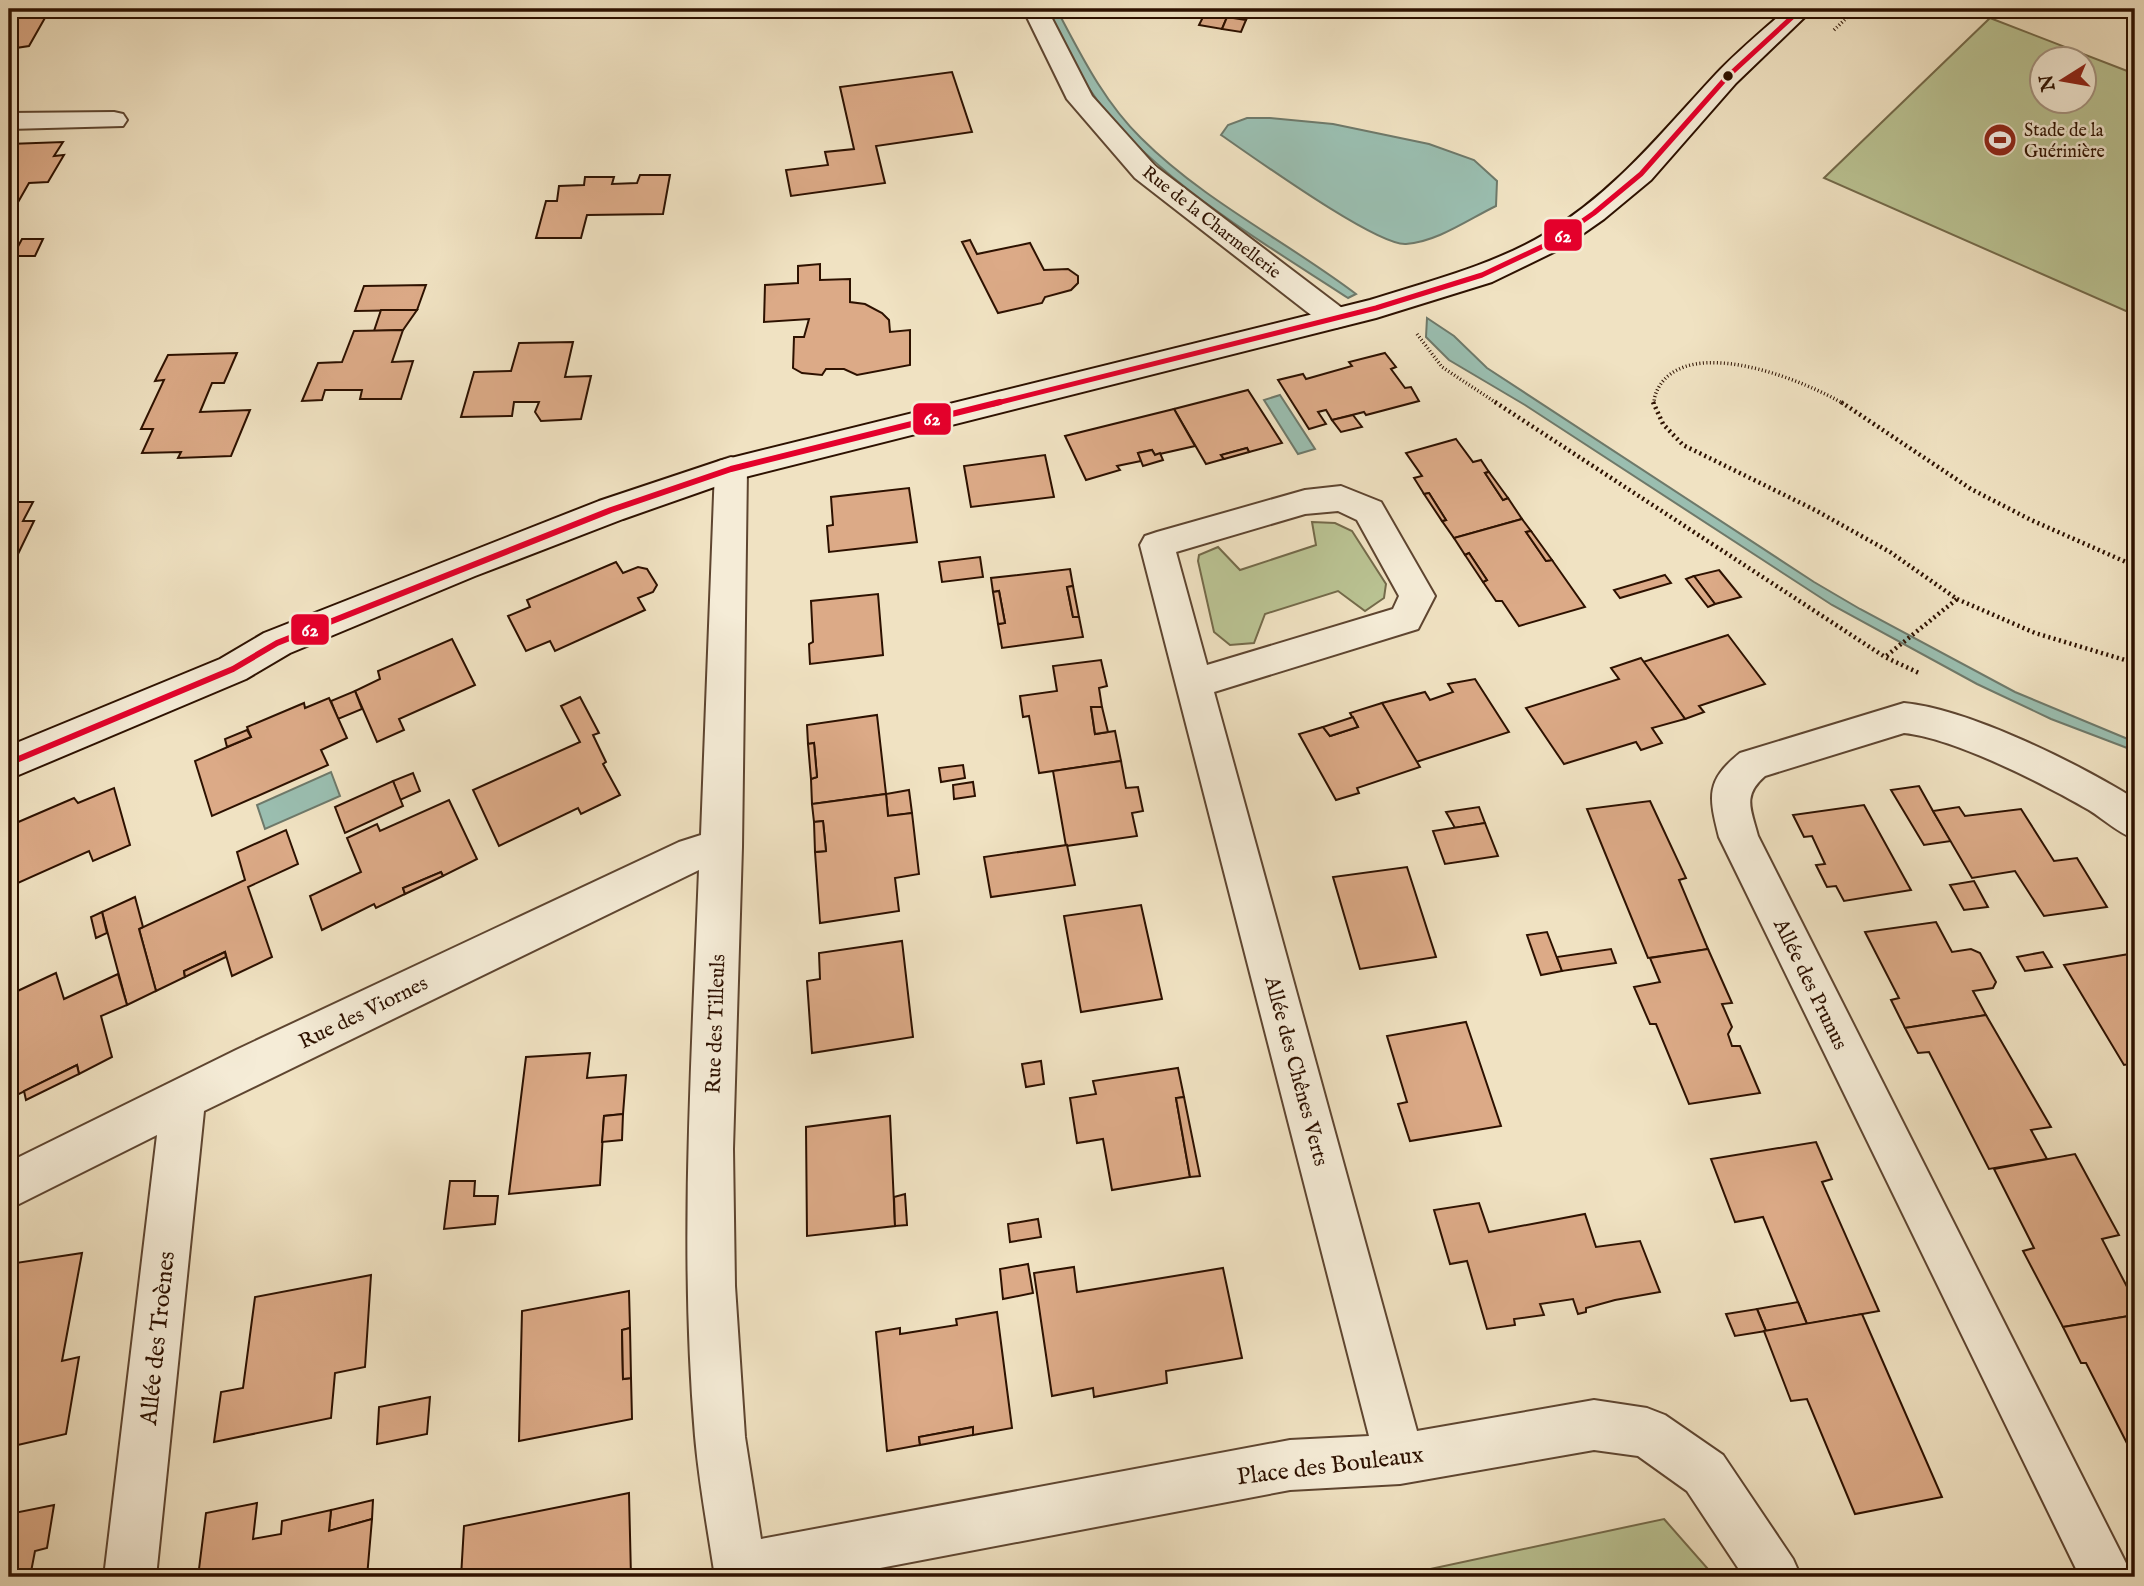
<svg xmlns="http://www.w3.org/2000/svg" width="2144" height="1586" font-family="'IM FELL English',serif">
<rect width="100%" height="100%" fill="#f0e2c2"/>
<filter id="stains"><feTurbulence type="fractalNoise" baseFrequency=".00286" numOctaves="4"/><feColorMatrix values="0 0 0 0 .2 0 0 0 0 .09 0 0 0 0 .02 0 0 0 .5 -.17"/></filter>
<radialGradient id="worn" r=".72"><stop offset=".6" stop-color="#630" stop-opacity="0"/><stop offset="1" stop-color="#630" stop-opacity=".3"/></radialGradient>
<!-- green -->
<g fill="#bac393" stroke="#746a4a" stroke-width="2" fill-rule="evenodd">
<path d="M1990,18L2135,74V315L1824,178ZM2042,60H2084V102H2042Z"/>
<polygon points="1312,522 1335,523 1352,531 1386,584 1384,598 1365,611 1338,591 1265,614 1254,643 1230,645 1214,632 1198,561 1199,555 1218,547 1240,570 1316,545"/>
<polygon points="1664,1519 1715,1577 1393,1577"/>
</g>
<!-- water -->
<g fill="#9abeb0" stroke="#6e796a" stroke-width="2">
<path d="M1057,10C1081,55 1104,102 1141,138C1204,201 1286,241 1356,294L1348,298C1261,241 1146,175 1088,87C1073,64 1061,36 1048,12Z"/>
<path d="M1247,118H1270L1333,124L1429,144L1474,160L1497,181L1496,206C1469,219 1437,242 1406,244C1376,246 1252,156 1221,135L1228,125Z"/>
<polygon points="1427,318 1454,336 1487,368 1814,582 1860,609 2015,692 2135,742 2135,751 2051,719 1977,684 1832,605 1525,405 1449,360 1426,337"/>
<polygon points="1280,395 1315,449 1298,454 1264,400"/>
<polygon points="331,772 340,796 265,829 257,805"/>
</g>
<!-- building -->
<g fill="#dcaa87" stroke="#2d1100" stroke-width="2">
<polygon points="9,9 50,9 29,46 9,49"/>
<polygon points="1207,9 1251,9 1246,20 1227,17 1222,29 1199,25"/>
<polygon points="1227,17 1246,20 1241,32 1222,29"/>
<polygon points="952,72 972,132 876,146 885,183 791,196 786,170 828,165 825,152 854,149 840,87"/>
<polygon points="63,142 54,156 64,155 48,182 29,183 9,218 9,144"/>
<polygon points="640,175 670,175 663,214 587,215 581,238 536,238 546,201 557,201 559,186 584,185 585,177 614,177 612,184 637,183"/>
<polygon points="22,239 43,239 35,256 13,256"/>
<polygon points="970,240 977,254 1030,243 1044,270 1068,269 1078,276 1078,283 1071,290 1045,297 1042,303 998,313 962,242"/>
<polygon points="820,264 820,280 850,279 850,302 865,304 882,313 889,320 890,332 910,330 910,365 857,375 844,369 826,369 822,375 802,373 793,368 794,337 804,337 809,319 764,322 765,285 798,283 798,266"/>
<polygon points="426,285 417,310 355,311 364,286"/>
<polygon points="381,310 417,310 403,330 374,331"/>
<polygon points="403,330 392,362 413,361 401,399 360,399 362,390 325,390 322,400 302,401 318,363 342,362 354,331"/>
<polygon points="573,342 565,377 591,376 581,419 541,421 535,412 539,402 514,402 512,416 461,417 474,372 511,371 519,343"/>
<polygon points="237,353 224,383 212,383 200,412 250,410 231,456 178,458 181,452 142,453 153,429 141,429 164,380 155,381 168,355"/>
<polygon points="1385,353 1396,367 1391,369 1405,388 1411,387 1419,401 1366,415 1364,412 1332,420 1326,410 1318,412 1326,424 1309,429 1278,380 1303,374 1306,379 1352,366 1349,362"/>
<polygon points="1248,390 1282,443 1249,452 1247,448 1221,455 1224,459 1206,464 1174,409"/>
<polygon points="1174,409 1195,446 1155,455 1152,450 1138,453 1141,461 1117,466 1120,470 1086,480 1065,436"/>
<polygon points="1353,415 1362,427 1341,432 1332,420"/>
<polygon points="1456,439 1473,462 1481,460 1489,472 1485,473 1503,500 1508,498 1522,519 1454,538 1442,521 1446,520 1429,493 1424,494 1414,478 1422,476 1406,453"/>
<polygon points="1247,448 1249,452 1224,459 1221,455"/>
<polygon points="1152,450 1155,455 1160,453 1163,460 1143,466 1138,453"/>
<polygon points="1045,455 1054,497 971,507 964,466"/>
<polygon points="1489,472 1508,498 1503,500 1485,473"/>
<polygon points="909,488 917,542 829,552 827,526 833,525 831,497"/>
<polygon points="1429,493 1446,520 1442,521 1424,494"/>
<polygon points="9,502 33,502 23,521 34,521 18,554 9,555"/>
<polygon points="1522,519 1531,531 1526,532 1546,561 1552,560 1585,607 1519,626 1502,601 1496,601 1483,582 1487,580 1469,553 1465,555 1454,538"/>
<polygon points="1531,531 1552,560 1546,561 1526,532"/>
<polygon points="1469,553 1487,580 1483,582 1465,555"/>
<polygon points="980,557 983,577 942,582 939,562"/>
<polygon points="616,562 623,573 638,567 647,569 657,585 653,592 638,598 645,610 555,651 550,641 526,651 508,616 530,607 527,600"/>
<polygon points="1070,569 1073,586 1067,587 1073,617 1079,617 1083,637 1002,648 998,624 1005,623 999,591 993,592 991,578"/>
<polygon points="1719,570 1741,597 1715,604 1694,576"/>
<polygon points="1665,575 1671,583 1620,598 1614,590"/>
<polygon points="1694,576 1715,604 1708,607 1686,579"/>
<polygon points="1073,586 1079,617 1073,617 1067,587"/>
<polygon points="999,591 1005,623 998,624 993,592"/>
<polygon points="878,594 883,655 810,664 809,644 813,642 811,601"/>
<polygon points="1728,635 1765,684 1699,706 1704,712 1685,719 1643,662"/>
<polygon points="452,639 475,685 399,719 404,730 377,742 355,691 380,679 378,671"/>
<polygon points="1641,658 1685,719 1652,728 1662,743 1641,750 1636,742 1564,764 1526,708 1619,679 1611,668"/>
<polygon points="1101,660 1107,686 1099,688 1102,707 1091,707 1095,734 1115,731 1121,761 1039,773 1029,716 1023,717 1020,696 1057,691 1053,666"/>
<polygon points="1475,679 1509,732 1416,762 1382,703 1425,692 1430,700 1453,692 1448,684"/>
<polygon points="355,691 362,709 338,719 331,701"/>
<polygon points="580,697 599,733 593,735 606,762 603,764 620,795 581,814 578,808 499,846 473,790 580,742 561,706"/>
<polygon points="329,698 347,738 321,750 328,765 212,816 195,761 251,737 247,727 304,703 305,708"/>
<polygon points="1382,703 1420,767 1357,788 1359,793 1336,800 1299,734 1323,727 1330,736 1358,727 1350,713"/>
<polygon points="1091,707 1102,707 1108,732 1095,734"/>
<polygon points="877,715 886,794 812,804 811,779 817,777 814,743 808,744 807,725"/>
<polygon points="1353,717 1358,727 1330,736 1323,727"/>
<polygon points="247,730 251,737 227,747 225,739"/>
<polygon points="814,743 817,777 811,779 808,744"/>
<polygon points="1121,761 1126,788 1138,787 1143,811 1132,813 1137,836 1066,846 1053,771"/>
<polygon points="963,765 965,778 941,782 939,768"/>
<polygon points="413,773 420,791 400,800 393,781"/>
<polygon points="393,781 403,806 345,833 335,807"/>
<polygon points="973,782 975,796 954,799 953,785"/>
<polygon points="1919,786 1933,811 1951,841 1924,845 1891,790"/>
<polygon points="114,788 130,845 93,861 89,851 9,887 9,826 74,798 78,803"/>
<polygon points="909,790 912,813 888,816 886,794"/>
<polygon points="886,794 888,816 912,813 919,874 895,878 899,911 820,923 815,852 826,851 823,821 814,822 812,804"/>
<polygon points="449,800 477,859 443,876 441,872 403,888 405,894 376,908 374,904 322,930 310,896 361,872 347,838 377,824 380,831"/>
<polygon points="1650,801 1686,878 1679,880 1708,949 1648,958 1587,809"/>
<polygon points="1864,805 1911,890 1844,901 1836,886 1827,887 1816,865 1825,864 1812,836 1804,837 1793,815"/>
<polygon points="1479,807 1485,823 1455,828 1446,812"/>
<polygon points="1959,807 1965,816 2021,809 2054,861 2077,858 2107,907 2044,916 2015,871 1972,878 1933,811"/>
<polygon points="823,821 826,851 815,852 814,822"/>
<polygon points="1485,823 1498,856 1445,864 1433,831"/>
<polygon points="286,830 298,864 248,887 272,957 232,976 225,952 184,971 185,977 156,991 139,929 245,880 237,852"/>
<polygon points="1067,845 1075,885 991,897 984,857"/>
<polygon points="1407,867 1436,957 1360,969 1333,877"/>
<polygon points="441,872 443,876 405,894 403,888"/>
<polygon points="1974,881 1988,907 1964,910 1950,885"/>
<polygon points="135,897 143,927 139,929 156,991 127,1005 102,912"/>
<polygon points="1141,905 1162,999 1081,1012 1064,916"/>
<polygon points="102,912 107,933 96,938 91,917"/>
<polygon points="1936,922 1952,952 1971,949 1980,953 1996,982 1993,988 1973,991 1986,1015 1905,1028 1891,1000 1899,998 1865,932"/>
<polygon points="1547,932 1562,971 1541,975 1527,935"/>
<polygon points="902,941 913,1037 812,1053 807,981 820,979 819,953"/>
<polygon points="1611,949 1616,963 1562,971 1557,957"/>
<polygon points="1708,949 1732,1003 1722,1004 1732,1027 1728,1034 1732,1046 1740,1046 1760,1093 1689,1104 1656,1024 1650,1024 1634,987 1660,982 1650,958"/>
<polygon points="225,952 226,957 185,977 184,971"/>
<polygon points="2043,952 2052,967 2025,971 2017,957"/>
<polygon points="2135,953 2135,1063 2124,1065 2064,965"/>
<polygon points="56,973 64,999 118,974 127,1005 101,1016 112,1057 79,1074 77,1065 9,1099 9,995"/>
<polygon points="1986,1015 2051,1127 2031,1130 2047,1159 1989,1169 1929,1052 1918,1053 1905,1028"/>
<polygon points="1466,1022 1501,1126 1410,1141 1398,1104 1407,1102 1387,1036"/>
<polygon points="590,1053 587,1078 626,1075 623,1114 604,1116 600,1185 509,1194 526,1057"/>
<polygon points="1041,1061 1044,1084 1026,1087 1022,1064"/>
<polygon points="77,1065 79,1074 26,1100 24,1091"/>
<polygon points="1178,1068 1184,1097 1176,1098 1190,1177 1112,1190 1103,1139 1077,1143 1070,1098 1096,1094 1093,1081"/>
<polygon points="1184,1097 1200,1176 1190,1177 1176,1098"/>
<polygon points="623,1114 622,1140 602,1142 604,1116"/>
<polygon points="890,1116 895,1226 807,1236 806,1127"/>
<polygon points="1816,1142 1832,1179 1822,1182 1879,1311 1807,1324 1763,1217 1735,1222 1711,1159"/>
<polygon points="2075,1154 2119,1235 2102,1239 2135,1302 2135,1315 2063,1327 2023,1251 2034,1248 1994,1169"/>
<polygon points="450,1181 475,1181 474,1196 498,1196 495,1224 444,1229"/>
<polygon points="905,1194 907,1225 895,1226 894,1197"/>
<polygon points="1479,1203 1489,1232 1585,1214 1596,1247 1640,1241 1660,1292 1615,1300 1586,1308 1586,1312 1578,1314 1573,1299 1540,1304 1544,1315 1514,1319 1515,1325 1487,1329 1467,1261 1450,1264 1434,1210"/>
<polygon points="1038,1219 1041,1237 1010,1242 1008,1224"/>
<polygon points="82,1253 62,1361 79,1357 66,1434 9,1447 9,1264"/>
<polygon points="1028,1264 1033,1293 1003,1299 1000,1269"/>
<polygon points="1074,1267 1077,1292 1223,1268 1242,1358 1166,1371 1167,1383 1094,1397 1093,1388 1052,1396 1034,1273"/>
<polygon points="371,1275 365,1367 335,1373 331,1418 214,1442 221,1392 243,1388 255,1297"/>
<polygon points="629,1291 630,1328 622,1330 623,1379 631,1378 632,1419 519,1441 522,1311"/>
<polygon points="1798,1302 1807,1324 1766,1331 1757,1309"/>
<polygon points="1757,1309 1766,1331 1735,1336 1726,1314"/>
<polygon points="997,1312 1012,1428 973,1435 973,1427 919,1437 920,1445 887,1451 876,1332 900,1328 900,1334 957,1325 956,1319"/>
<polygon points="1862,1314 1942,1497 1855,1514 1807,1399 1791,1401 1764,1331"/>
<polygon points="2135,1315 2135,1459 2086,1363 2081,1363 2063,1327"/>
<polygon points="630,1328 631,1378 623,1379 622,1330"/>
<polygon points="430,1397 427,1434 377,1444 379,1407"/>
<polygon points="973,1427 973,1435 920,1445 919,1437"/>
<polygon points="629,1493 631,1577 461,1577 464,1526"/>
<polygon points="373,1500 372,1519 329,1531 331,1510"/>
<polygon points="257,1503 253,1539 281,1534 282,1521 331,1510 329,1531 372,1519 367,1577 198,1577 206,1513"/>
<polygon points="54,1505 47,1548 35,1551 30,1577 9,1577 9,1514"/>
</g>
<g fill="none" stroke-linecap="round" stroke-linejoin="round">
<defs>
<g id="street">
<polygon points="1023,9 1047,9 1092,96 1155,166 1346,311 1350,318 1346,325 1335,328 1324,325 1135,178 1067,99"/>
<polygon points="114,112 123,114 127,120 123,126 9,129 9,113"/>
<path d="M731,457L743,461L747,469L742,847L733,1149L735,1286L745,1437L761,1539L1290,1440L1369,1436L1140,545L1145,536L1157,532L1305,490L1341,486L1381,502L1435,596L1418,629L1214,692L1417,1431L1594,1400L1647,1408L1665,1415L1723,1455L1793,1559L1801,1577H1744L1687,1491L1638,1456L1594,1450L1400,1484L1290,1490L833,1577H715C708,1531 699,1483 695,1436C679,1248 692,1058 699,870L204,1111L156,1577H104L157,1135L9,1209V1162L236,1050L679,842L701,835L715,469L719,461ZM1338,511L1357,520L1399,596L1393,609L1207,665L1176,552L1305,514Z"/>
<path d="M1904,703C1969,709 2079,764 2135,799V839C2118,833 2105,820 2089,810C2044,784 1954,738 1904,733L1765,776C1742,796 1751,809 1758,836L2133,1577H2080L1719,837C1709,797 1705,781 1740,753Z"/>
</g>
<path id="secondary" d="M1787,9H1813L1736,83L1651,180L1604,219L1564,247L1492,282L1376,318L737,479L623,519L475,576L290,653L246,679L9,779V746L220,659L264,633L599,501L719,461L1370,300C1429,281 1491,266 1545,234C1616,191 1661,133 1716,74C1738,51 1763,30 1787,9Z"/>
</defs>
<!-- street casing -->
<use href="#street" stroke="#5e4530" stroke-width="4"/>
<!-- secondary casing -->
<use href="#secondary" stroke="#2d1100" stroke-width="4"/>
<!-- path-far1 -->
<g stroke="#2d1100" stroke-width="3.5" stroke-dasharray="1 2.5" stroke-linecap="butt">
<polyline points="1834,30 1856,9"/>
<polyline points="1417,334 1442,367 1498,404"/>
<path d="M1654,404C1654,393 1660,383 1668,376C1708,342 1805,381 1844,404"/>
</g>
<!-- path -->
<g stroke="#2d1100" stroke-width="4.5" stroke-dasharray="2 3.5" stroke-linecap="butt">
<polyline points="1495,402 1885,657 1921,674"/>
<polyline points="1653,402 1663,424 1683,445 1815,510 1890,552 1957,599 1885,657"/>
<polyline points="1841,402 1971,489 2031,520 2135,566"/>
<polyline points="1957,599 2035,633 2135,663"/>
</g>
<!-- street -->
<use href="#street" fill="#f5ecd7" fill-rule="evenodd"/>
<!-- secondary -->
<use href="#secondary" fill="#f5ecd7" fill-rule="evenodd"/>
<defs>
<polyline id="bus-1-far1" points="993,404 1376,308 1482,275 1554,241 1594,213 1641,174 1727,77 1801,9"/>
<polyline id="bus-1" points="9,763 233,669 277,643 611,510 731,469 1000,402"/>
</defs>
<!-- bus-1-far1 casing -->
<use href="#bus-1-far1" stroke="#f5ecd7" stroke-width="9"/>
<!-- bus-1 casing -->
<use href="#bus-1" stroke="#f5ecd7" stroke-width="11"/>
<!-- bus-1-far1 -->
<use href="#bus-1-far1" stroke="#e4002b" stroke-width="5"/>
<!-- bus-1 -->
<use href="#bus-1" stroke="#e4002b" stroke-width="6"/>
</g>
<!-- icons -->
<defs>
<symbol id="stadium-disc" viewBox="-11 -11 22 22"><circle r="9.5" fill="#8f2418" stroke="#f5ecd7"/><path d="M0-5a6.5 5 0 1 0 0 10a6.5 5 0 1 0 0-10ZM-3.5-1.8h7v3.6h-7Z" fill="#fff"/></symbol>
</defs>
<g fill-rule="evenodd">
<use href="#stadium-disc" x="1981" y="121" width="38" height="38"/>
</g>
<!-- markers -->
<circle fill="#2d1100" stroke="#f5ecd7" stroke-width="2.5" cx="1728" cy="76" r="6"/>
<g text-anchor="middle" stroke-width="5" stroke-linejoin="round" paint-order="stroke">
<!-- far-poi labels -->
<g font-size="18" fill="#2d1100" stroke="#f5ecd7" text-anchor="start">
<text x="2024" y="136">Stade de la<tspan x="2024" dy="21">Guérinière</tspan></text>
</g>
<!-- far-street labels -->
<g font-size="18" fill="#2d1100" stroke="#f5ecd7">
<text transform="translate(1212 222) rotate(38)" y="6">Rue de la Charmellerie</text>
</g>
<!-- street labels -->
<g font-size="21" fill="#2d1100" stroke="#f5ecd7">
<text transform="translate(1811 984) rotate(64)" y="7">Allée des Prunus</text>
<text transform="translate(363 1012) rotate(-26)" y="7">Rue des Viornes</text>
<text transform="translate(715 1024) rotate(-88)" y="7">Rue des Tilleuls</text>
<text transform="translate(1297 1071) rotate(75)" y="7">Allée des Chênes Verts</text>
</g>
<!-- near-street labels -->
<g font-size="24" fill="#2d1100" stroke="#f5ecd7">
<text transform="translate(157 1338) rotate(-84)" y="8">Allée des Troènes</text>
<text transform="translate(1330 1465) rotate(-7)" y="8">Place des Bouleaux</text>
</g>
</g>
<g stroke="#f5ecd7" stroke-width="2.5">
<rect x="1543" y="218" width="40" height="34" rx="7" fill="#e4002b"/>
<rect x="912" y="402" width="40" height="34" rx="7" fill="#e4002b"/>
<rect x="290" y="613" width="40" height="33" rx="7" fill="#e4002b"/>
</g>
<g font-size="19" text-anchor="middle" font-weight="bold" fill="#fff">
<text x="1563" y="242">62</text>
<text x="932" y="425">62</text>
<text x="310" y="636">62</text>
</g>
<!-- margin -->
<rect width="2144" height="1586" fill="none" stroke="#f0e2c2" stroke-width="35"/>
<rect x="10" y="10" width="2123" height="1565" fill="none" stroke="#2d1100" stroke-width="3.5"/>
<rect x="18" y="18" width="2109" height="1551" fill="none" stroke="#2d1100" stroke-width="2"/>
<!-- north arrow -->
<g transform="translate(2063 80) rotate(259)"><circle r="33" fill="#f5ecd7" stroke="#a59481" stroke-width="2"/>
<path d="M0-5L12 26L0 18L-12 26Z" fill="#8f2418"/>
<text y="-10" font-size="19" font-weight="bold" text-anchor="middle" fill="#2d1100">N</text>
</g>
<rect width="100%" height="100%" filter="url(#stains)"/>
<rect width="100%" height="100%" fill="url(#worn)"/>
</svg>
